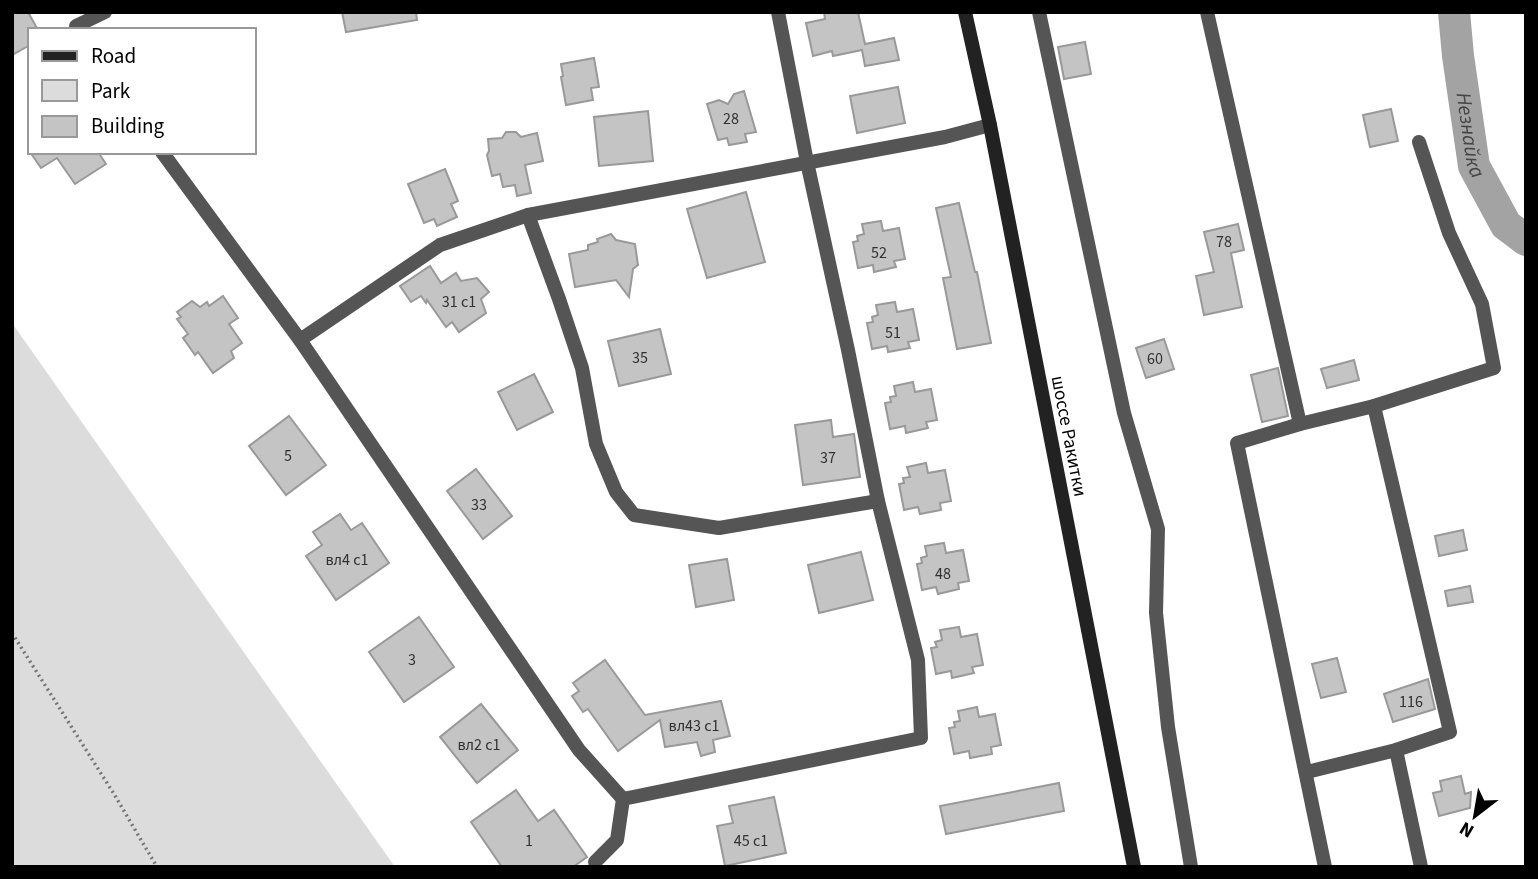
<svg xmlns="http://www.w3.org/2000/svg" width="1538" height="879" font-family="'Source Sans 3',sans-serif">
<rect width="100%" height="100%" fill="#fff"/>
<!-- green -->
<polygon fill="#dcdcdc" points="12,323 395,867 12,867"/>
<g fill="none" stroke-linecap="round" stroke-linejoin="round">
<!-- river -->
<path stroke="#a3a3a3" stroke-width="32" id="s1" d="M1454,12L1458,56L1474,166L1506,225L1526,240"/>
</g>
<!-- building -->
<g fill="#c4c4c4" stroke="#999" stroke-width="2">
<polygon points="12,12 28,12 38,30 30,30 30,45 12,55"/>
<polygon points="342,12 416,12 417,20 346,32"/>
<polygon points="824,12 858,12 865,44 894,38 899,60 865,66 862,50 833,56 832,51 813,56 806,23 825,19"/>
<polygon points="1085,42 1091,74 1064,79 1058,47"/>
<polygon points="594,58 599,87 591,88 593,100 566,105 561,77 563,76 561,64"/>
<polygon points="898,87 905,123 857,133 850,96"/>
<polygon points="744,91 756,132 745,134 747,142 729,145 727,138 718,140 707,104 719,100 728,104 734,94"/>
<polygon points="1391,109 1398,141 1370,147 1363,115"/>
<polygon points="648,111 653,161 599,166 594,117"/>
<polygon points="506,132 516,132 521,137 537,133 543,161 525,165 531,193 517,196 515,185 503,187 500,174 492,176 487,155 489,151 488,139 502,138"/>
<polygon points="30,152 98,152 106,164 75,184 57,158 41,168"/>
<polygon points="445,169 458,201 451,204 457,217 437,226 434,219 424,223 408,184"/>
<polygon points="746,192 765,262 707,278 687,209"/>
<polygon points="959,203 975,272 977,272 991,343 957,349 943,278 951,277 936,208"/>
<polygon points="881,221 883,231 899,228 905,259 894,261 896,267 874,272 873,265 858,268 853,242 858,241 857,236 864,234 862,224"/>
<polygon points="1238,224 1244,250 1231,253 1242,307 1204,315 1196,276 1214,272 1204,232"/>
<polygon points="611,234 616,240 635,244 638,265 633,269 629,297 616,280 575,287 569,254 588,250 588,245 598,242 597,239"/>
<polygon points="430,266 441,283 456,273 461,281 477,278 489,292 481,299 486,313 459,332 452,322 446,327 427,300 426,303 421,296 411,302 400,286"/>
<polygon points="223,296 238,318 229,324 242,343 231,351 234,358 213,373 198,352 195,355 183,338 188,334 177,319 181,317 177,312 192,301 200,307 207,302 209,306"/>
<polygon points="895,302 897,312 913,309 919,340 908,342 910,348 888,352 887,346 872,349 867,323 873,322 872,317 878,315 876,305"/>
<polygon points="660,329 671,374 619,386 608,341"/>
<polygon points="1164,339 1174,369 1146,378 1136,348"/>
<polygon points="1354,360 1359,380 1327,388 1321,369"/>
<polygon points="1278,368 1288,416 1262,422 1251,375"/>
<polygon points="534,374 553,412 517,430 498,392"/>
<polygon points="913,382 915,392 931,389 937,420 926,422 928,428 906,433 905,426 890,429 885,403 891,402 890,397 896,396 894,386"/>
<polygon points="289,416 326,465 286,495 249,446"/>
<polygon points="831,420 833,437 854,434 860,477 803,485 795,425"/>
<polygon points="926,463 928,473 945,470 951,501 940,503 941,510 920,514 918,507 904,510 899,484 904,483 903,478 910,477 907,467"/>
<polygon points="476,469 512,516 483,539 447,491"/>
<polygon points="340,514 351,530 362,523 389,563 336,600 306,556 322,545 313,532"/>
<polygon points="1463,530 1467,550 1439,556 1435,536"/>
<polygon points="944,543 946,553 963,550 969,581 958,583 959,589 938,594 936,587 922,590 917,564 922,563 921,558 927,556 925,546"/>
<polygon points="861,552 873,600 819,613 808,565"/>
<polygon points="727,559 734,600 696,607 689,565"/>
<polygon points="1470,586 1473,602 1448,606 1445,591"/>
<polygon points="419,617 454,667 404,702 369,652"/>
<polygon points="959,627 961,637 977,634 983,665 972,667 974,673 952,678 951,671 936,674 931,648 937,647 935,642 942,640 940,630"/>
<polygon points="1337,658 1346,692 1321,698 1312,664"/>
<polygon points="605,660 645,715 721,701 730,736 713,740 715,752 701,756 697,742 665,747 660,720 618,751 588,709 583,712 572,696 579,691 573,683"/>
<polygon points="1428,679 1435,709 1393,722 1384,694"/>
<polygon points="481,704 518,750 477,783 440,737"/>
<polygon points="977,707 979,717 995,714 1001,745 991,747 992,754 970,758 969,751 954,754 949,728 955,727 954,722 960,721 958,711"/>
<polygon points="1461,776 1465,794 1471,792 1470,808 1439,816 1433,793 1442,791 1440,781"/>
<polygon points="1059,783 1064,811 946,834 940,806"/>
<polygon points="516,790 538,821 554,810 587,857 573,867 502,867 471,822"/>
<polygon points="774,797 786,853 725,866 717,826 733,823 729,806"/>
</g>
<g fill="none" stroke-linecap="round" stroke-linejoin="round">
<!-- path -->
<polyline stroke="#777" stroke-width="3.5" stroke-dasharray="2 3.5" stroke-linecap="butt" points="12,633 114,794 157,867"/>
<!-- minor -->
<g stroke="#555" stroke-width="14">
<polyline points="1039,12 1124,413 1158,529 1156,613 1168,727 1191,867"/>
<polyline points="1207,12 1300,424"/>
<polyline points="76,26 105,12"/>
<polyline points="162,152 300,340 579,750 623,799"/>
<polyline points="528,215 559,299 582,368 596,444 616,492 634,515 719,528 878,501"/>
<polyline points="300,340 440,245 528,215 945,137 990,125"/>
<polyline points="1396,750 1421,867"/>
<polyline points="1307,772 1396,750 1450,732 1374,406"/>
<polyline points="595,862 617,840 623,799 921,738 918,660 878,501 848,350 807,162 778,12"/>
<polyline points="1325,867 1237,443 1300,424 1374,406 1494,368 1482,304 1449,233 1419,142"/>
</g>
<!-- secondary -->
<polyline stroke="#222" stroke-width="14" points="965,12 990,125 1134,867"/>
</g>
<g text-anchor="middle" stroke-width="5" stroke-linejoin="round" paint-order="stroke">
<!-- number labels -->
<g font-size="16" fill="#313131">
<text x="731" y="124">28</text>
<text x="1224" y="247">78</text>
<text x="879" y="258">52</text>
<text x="459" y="307">31 с1</text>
<text x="893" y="338">51</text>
<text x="640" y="363">35</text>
<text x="1155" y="364">60</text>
<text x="288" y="461">5</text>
<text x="828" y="463">37</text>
<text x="479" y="510">33</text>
<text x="347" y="565">вл4 с1</text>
<text x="943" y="579">48</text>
<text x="412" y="665">3</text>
<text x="1411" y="707">116</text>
<text x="694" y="731">вл43 с1</text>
<text x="479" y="750">вл2 с1</text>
<text x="529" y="846">1</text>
<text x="751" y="846">45 с1</text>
</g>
<!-- street labels -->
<g font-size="19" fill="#000" stroke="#fff">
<text transform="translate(1070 436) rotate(79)" y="7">шоссе Ракитки</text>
</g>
<!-- water labels -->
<g font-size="21" font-style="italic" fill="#444" stroke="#fff">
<text dy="7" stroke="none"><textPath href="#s1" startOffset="124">Незнайка</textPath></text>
</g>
</g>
<!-- border -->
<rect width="1538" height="879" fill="none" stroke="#000000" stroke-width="28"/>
<!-- legend -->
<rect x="28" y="28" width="228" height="126" fill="#ffffff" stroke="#999999" stroke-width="2"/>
<rect x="42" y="51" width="35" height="10" fill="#222222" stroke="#999999" stroke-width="2"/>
<text x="91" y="63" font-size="21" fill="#000000">Road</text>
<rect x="42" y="80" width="35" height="21" fill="#dcdcdc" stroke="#999999" stroke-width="2"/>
<text x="91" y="98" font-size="21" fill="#000000">Park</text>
<rect x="42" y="116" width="35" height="21" fill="#c4c4c4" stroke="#999999" stroke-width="2"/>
<text x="91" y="133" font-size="21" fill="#000000">Building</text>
<!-- north arrow -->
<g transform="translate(1475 816) rotate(211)" stroke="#ffffff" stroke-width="5" paint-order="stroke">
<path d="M0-5L12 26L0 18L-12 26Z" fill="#000000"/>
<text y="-10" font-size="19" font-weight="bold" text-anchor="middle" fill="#000000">N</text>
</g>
</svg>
